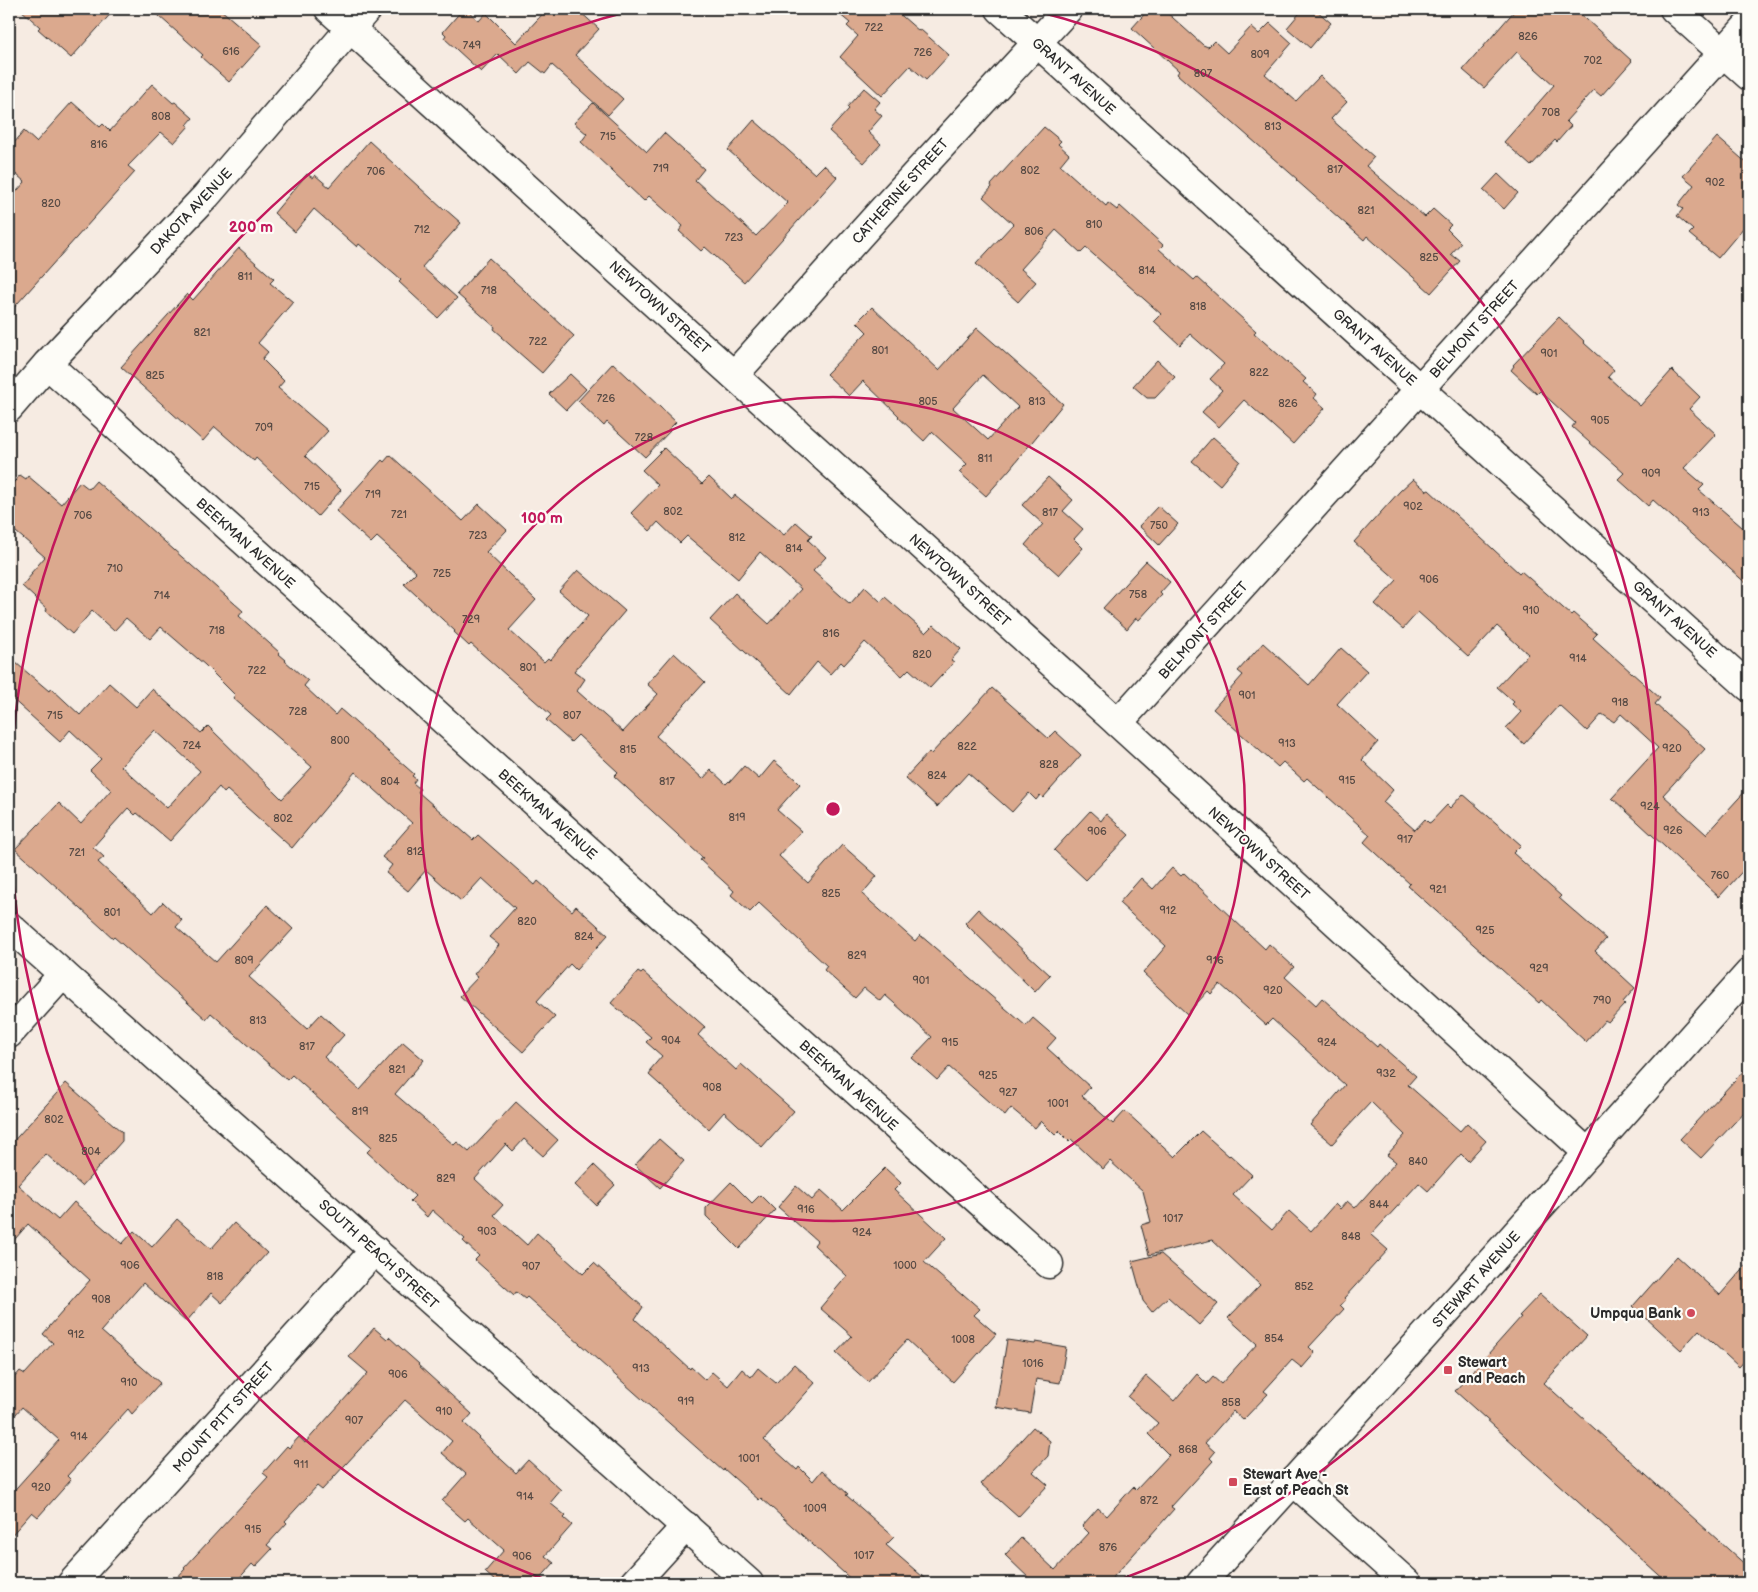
<svg xmlns="http://www.w3.org/2000/svg" width="1758" height="1592" font-family="'Balsamiq Sans',sans-serif">
<rect width="100%" height="100%" fill="#f6ebe2"/>
<filter id="ink" filterUnits="userSpaceOnUse"><feTurbulence type="fractalNoise" baseFrequency=".02" numOctaves="2"/><feDisplacementMap in="SourceGraphic" scale="10" xChannelSelector="R" yChannelSelector="G"/><feConvolveMatrix kernelMatrix="1 2 1 2 8 2 1 2 1" color-interpolation-filters="sRGB"/></filter>
<g filter="url(#ink)">
<!-- building -->
<g fill="#dba98e" stroke="#2b2b2b" fill-rule="evenodd">
<polygon points="20,9 115,9 71,58 38,29 40,27"/>
<polygon points="151,9 220,9 262,45 229,82 201,57 203,55"/>
<polygon points="463,9 466,9 479,21 486,13 516,43 547,9 577,9 599,29 575,55 623,99 608,115 552,65 545,74 530,62 519,74 498,54 481,72 444,38 446,35 443,32"/>
<polygon points="833,9 894,9 919,31 921,30 949,55 926,80 910,66 882,96 840,57 858,36 847,26 850,23"/>
<polygon points="1149,9 1163,9 1203,45 1208,47 1214,41 1227,53 1251,27 1259,34 1270,23 1292,43 1265,74 1296,101 1320,76 1347,102 1331,119 1374,157 1366,166 1425,217 1433,209 1451,225 1447,229 1461,243 1451,254 1460,261 1431,293 1367,236 1364,240 1322,203 1296,180 1297,179 1177,74 1179,71 1132,28"/>
<polygon points="1303,9 1315,9 1331,23 1310,48 1287,28"/>
<polygon points="1516,9 1575,9 1632,61 1601,96 1594,90 1566,121 1571,126 1557,142 1555,140 1531,166 1504,142 1554,85 1517,52 1484,88 1463,70"/>
<polygon points="152,84 173,103 175,102 193,118 187,125 189,126 174,143 161,132 128,166 135,172 9,313 9,200 25,182 9,168 9,149 24,131 36,142 72,102 100,127 103,124 110,131"/>
<polygon points="864,88 880,102 874,109 882,116 868,132 881,144 864,163 829,131 849,109 847,107"/>
<polygon points="593,103 647,152 664,133 704,169 695,180 756,236 788,203 728,150 754,120 815,174 824,165 837,177 744,282 705,247 701,251 679,231 683,226 649,196 644,201 581,142 587,134 574,123"/>
<polygon points="1044,127 1061,141 1058,144 1069,154 1060,165 1106,206 1108,203 1117,210 1120,206 1163,245 1159,249 1194,280 1197,277 1256,331 1254,333 1306,379 1303,382 1317,394 1314,398 1325,408 1293,444 1244,400 1219,427 1202,412 1222,390 1210,379 1224,364 1190,334 1180,345 1154,321 1161,314 1086,248 1081,253 1056,230 1021,269 1036,282 1018,302 976,264 1013,224 983,197 992,187 991,185"/>
<polygon points="1717,137 1749,165 1749,221 1718,258 1689,234 1693,230 1677,216 1683,209 1678,205 1694,185 1683,176"/>
<polygon points="369,141 444,210 445,209 461,223 422,267 457,298 438,318 399,282 401,280 359,244 357,247 314,209 295,232 274,213 307,174 313,178 315,175 329,187"/>
<polygon points="1498,174 1518,193 1504,209 1483,190"/>
<polygon points="239,248 274,279 270,283 293,302 258,343 268,352 262,359 284,381 278,388 328,431 305,456 341,490 318,516 256,458 254,461 215,427 203,441 121,367 187,294 193,300"/>
<polygon points="489,258 574,336 542,373 501,337 502,336 494,329 495,327 457,294"/>
<path d="M872,307L939,370L977,328L1063,404L1010,469L986,496L959,472L967,464L932,432L924,441L898,417L899,416L863,381L849,396L826,374L867,332L857,322ZM983,375L1018,407L988,440L953,408Z"/>
<polygon points="1559,317 1585,342 1584,343 1614,370 1608,377 1640,406 1672,370 1700,397 1689,409 1716,434 1684,468 1704,485 1699,490 1749,533 1749,586 1653,500 1648,506 1618,479 1624,473 1572,427 1575,423 1540,391 1537,394 1511,370 1514,366 1513,365"/>
<polygon points="1157,360 1175,377 1155,398 1147,398 1133,386"/>
<polygon points="613,363 676,422 668,430 670,431 645,457 607,422 604,426 578,401"/>
<polygon points="570,374 586,389 566,410 549,394"/>
<polygon points="1213,437 1240,461 1220,485 1192,461"/>
<polygon points="664,448 702,484 709,477 732,499 735,495 784,535 796,522 812,536 808,540 826,557 813,571 850,604 865,587 881,602 885,597 926,633 934,625 961,649 951,660 954,662 930,688 909,669 902,676 865,642 844,665 841,662 830,674 817,662 791,694 710,620 735,593 769,624 801,589 760,552 738,579 687,536 680,543 658,522 650,531 631,513 658,485 642,470"/>
<polygon points="390,455 463,521 479,504 507,530 486,552 536,600 509,630 544,662 548,658 550,660 588,616 559,591 578,570 625,611 574,671 585,679 577,691 623,732 658,694 647,684 674,653 705,682 656,736 703,779 711,770 726,784 729,781 730,782 744,766 759,779 774,761 795,779 800,784 777,810 801,831 779,856 808,883 842,845 877,876 862,894 915,941 920,935 1026,1026 1033,1018 1056,1038 1047,1048 1090,1087 1082,1096 1113,1124 1125,1111 1175,1157 1201,1131 1229,1156 1230,1155 1252,1175 1233,1195 1272,1230 1289,1211 1311,1231 1335,1204 1340,1209 1347,1201 1355,1208 1396,1162 1387,1155 1405,1135 1371,1102 1332,1144 1310,1125 1345,1085 1272,1019 1266,1025 1220,984 1211,994 1208,991 1187,1014 1143,973 1166,946 1119,903 1141,878 1153,889 1172,868 1181,876 1184,873 1265,949 1269,944 1294,967 1285,977 1316,1005 1322,998 1377,1047 1379,1044 1416,1076 1408,1085 1460,1131 1467,1123 1486,1141 1468,1161 1461,1154 1428,1191 1419,1183 1371,1235 1388,1250 1344,1298 1346,1300 1340,1305 1344,1309 1309,1347 1315,1353 1302,1368 1292,1360 1264,1391 1268,1394 1243,1420 1233,1411 1205,1443 1215,1452 1210,1458 1213,1461 1171,1507 1174,1509 1108,1583 1034,1583 1005,1555 1021,1538 1055,1570 1089,1533 1082,1526 1098,1508 1107,1516 1133,1487 1136,1490 1169,1455 1148,1434 1158,1423 1128,1397 1146,1376 1174,1401 1197,1374 1207,1384 1213,1377 1221,1384 1257,1344 1228,1318 1260,1285 1212,1240 1149,1255 1141,1225 1151,1222 1143,1191 1110,1161 1103,1169 1071,1139 1069,1141 1059,1131 1055,1135 1041,1121 1035,1128 1011,1108 1005,1116 949,1067 937,1080 912,1058 932,1037 885,995 880,1001 864,988 855,998 824,970 827,966 759,903 750,912 731,895 734,891 700,860 703,858 614,776 618,772 578,735 571,742 546,720 551,715 471,644 469,646 454,632 455,631 404,584 416,572 377,537 371,543 336,511 382,460 384,462"/>
<path d="M20,475L26,479L28,476L61,504L80,482L89,489L96,481L243,611L239,616L280,653L279,654L286,660L285,661L308,681L304,686L335,715L340,709L414,774L412,776L416,779L413,783L420,789L418,792L473,840L478,835L535,885L538,881L572,911L576,906L608,935L576,970L570,964L537,1001L555,1017L523,1052L460,996L478,977L474,974L499,945L489,937L515,908L482,878L461,901L426,870L408,891L386,873L392,865L382,857L412,823L355,772L292,848L227,790L224,793L219,787L170,841L137,813L135,815L128,808L93,847L104,857L98,862L153,913L163,902L182,920L176,927L216,962L267,905L293,929L249,977L307,1029L321,1014L344,1035L324,1057L360,1090L403,1042L424,1060L395,1094L454,1145L457,1142L469,1152L516,1102L558,1140L543,1156L524,1139L513,1151L506,1144L475,1179L503,1205L494,1215L527,1245L537,1233L583,1274L594,1263L643,1307L635,1319L690,1369L691,1367L705,1380L712,1372L728,1386L742,1369L751,1377L758,1368L776,1383L794,1364L815,1383L764,1440L797,1470L799,1467L813,1481L822,1470L848,1494L846,1495L894,1537L886,1545L930,1583H855L761,1498L759,1500L724,1469L723,1471L527,1297L525,1299L516,1292L514,1295L475,1260L479,1256L463,1241L465,1239L432,1210L427,1217L410,1201L415,1196L367,1152L372,1147L292,1075L287,1080L211,1013L206,1019L114,937L113,938L15,849L59,803L81,824L111,790L90,770L101,759L70,730L60,742L9,696V657L49,691L51,688L80,715L109,683L136,707L152,689L201,733L208,726L282,799L312,767L233,698L235,695L205,665L161,627L150,639L126,618L114,631L92,611L72,634L46,611L47,609L22,586L32,574L31,573L45,557L9,526V488ZM155,730L200,771L167,808L121,766Z"/>
<polygon points="1048,477 1073,500 1063,511 1083,529 1074,539 1083,548 1059,575 1025,545 1043,524 1022,505"/>
<polygon points="1413,479 1427,491 1429,490 1519,573 1521,571 1571,615 1573,613 1597,634 1593,638 1660,698 1655,704 1705,749 1663,795 1706,834 1749,787 1749,864 1719,897 1612,798 1658,748 1621,714 1614,722 1602,714 1587,731 1559,705 1524,744 1506,728 1521,712 1512,704 1514,702 1497,687 1528,654 1497,626 1468,657 1418,612 1403,629 1375,604 1397,580 1354,542 1400,491"/>
<polygon points="1158,506 1178,524 1159,545 1139,526"/>
<polygon points="1146,561 1170,582 1160,593 1162,595 1139,620 1136,618 1127,629 1103,608"/>
<polygon points="1263,643 1309,685 1341,648 1367,671 1337,704 1378,742 1362,760 1393,790 1383,802 1415,830 1425,819 1429,823 1431,822 1447,805 1450,808 1463,794 1521,845 1513,853 1561,896 1559,898 1606,939 1595,951 1635,988 1623,1002 1625,1004 1608,1022 1605,1020 1586,1042 1541,1000 1539,1003 1408,886 1410,884 1364,842 1370,835 1307,778 1304,781 1283,762 1278,767 1213,709 1243,675 1238,671"/>
<polygon points="992,688 1048,738 1055,731 1081,755 1043,798 1040,795 1036,800 1029,793 1012,812 968,773 937,807 905,778 929,752 931,754"/>
<polygon points="1090,811 1101,821 1106,814 1129,835 1086,880 1054,850"/>
<polygon points="978,909 1050,975 1035,992 965,923"/>
<polygon points="638,972 641,974 643,972 705,1027 698,1035 736,1070 741,1064 794,1111 762,1147 724,1112 709,1129 649,1075 652,1071 650,1070 662,1056 646,1042 651,1037 611,1003"/>
<polygon points="1749,1065 1749,1107 1701,1158 1680,1139"/>
<polygon points="66,1083 122,1132 122,1141 82,1186 46,1154 18,1185 58,1220 74,1202 122,1244 134,1231 152,1247 177,1219 211,1249 234,1223 267,1253 222,1303 211,1293 186,1322 143,1283 101,1331 160,1383 132,1414 128,1409 67,1476 71,1480 38,1517 32,1512 9,1538 9,1496 59,1440 22,1407 9,1422 9,1384 20,1371 25,1374 53,1343 43,1334 90,1280 28,1224 9,1246 9,1146"/>
<polygon points="659,1139 684,1161 660,1188 635,1165"/>
<polygon points="594,1165 615,1185 596,1205 575,1185"/>
<polygon points="885,1168 901,1183 894,1190 946,1238 924,1262 962,1295 963,1294 980,1309 974,1315 996,1334 953,1382 907,1340 868,1382 836,1353 852,1336 820,1308 847,1276 814,1245 817,1241 778,1207 796,1186 812,1200 821,1190 843,1210"/>
<polygon points="731,1182 752,1203 760,1195 775,1210 739,1249 706,1216 706,1208"/>
<polygon points="1161,1254 1218,1304 1199,1325 1168,1297 1152,1312 1143,1301 1132,1261"/>
<polygon points="1677,1256 1720,1295 1749,1262 1749,1356 1739,1367 1699,1330 1681,1350 1633,1306"/>
<polygon points="1540,1294 1587,1336 1544,1383 1749,1568 1749,1583 1668,1583 1455,1391 1521,1317 1519,1316"/>
<polygon points="374,1328 387,1339 389,1337 401,1348 419,1364 418,1365 472,1414 464,1423 479,1437 478,1438 516,1473 528,1460 561,1490 550,1503 566,1516 564,1518 572,1525 545,1556 554,1563 536,1583 497,1583 485,1572 504,1550 468,1518 465,1521 442,1501 466,1474 442,1453 452,1441 405,1400 322,1490 317,1486 285,1521 287,1523 267,1545 272,1549 255,1567 252,1564 235,1583 172,1583 185,1569 184,1568 268,1477 263,1473 287,1446 289,1448 299,1437 305,1443 368,1373 349,1357"/>
<polygon points="1007,1340 1035,1344 1036,1342 1066,1347 1060,1383 1036,1379 1030,1413 996,1407"/>
<polygon points="1033,1427 1050,1441 1048,1456 1033,1472 1048,1485 1018,1517 981,1484"/>
</g>
<g fill="none" stroke-linecap="round" stroke-linejoin="round">
<defs>
<g id="minor">
<polyline points="329,9 1118,723 1588,1153"/>
<polyline points="1000,9 1749,687"/>
<polyline points="1674,9 1749,76"/>
<polyline points="47,364 1049,1264"/>
<polyline points="734,375 886,206 1068,9"/>
<polyline points="9,408 47,364 206,196 367,9"/>
<polyline points="1118,723 1749,24"/>
<polyline points="9,926 749,1583"/>
<polyline points="9,1034 63,974"/>
<polyline points="1293,1481 1407,1583"/>
<polyline points="72,1583 375,1250"/>
<polyline points="634,1583 686,1526"/>
</g>
<polyline id="major" points="1201,1583 1385,1380 1749,973"/>
</defs>
<!-- minor casing -->
<use href="#minor" stroke="#2b2b2b" stroke-width="31"/>
<!-- major casing -->
<use href="#major" stroke="#2b2b2b" stroke-width="31"/>
<!-- minor -->
<use href="#minor" stroke="#fdfcf7" stroke-width="28"/>
<!-- major -->
<use href="#major" stroke="#fdfcf7" stroke-width="28"/>
</g>
</g>
<!-- distance rings -->
<g fill="none" stroke="#c2185b" stroke-width="2.5">
<circle cx="833" cy="809" r="412"/>
<path d="M552 1582A823 823 0 0 1 634 10M1032 10A823 823 0 0 1 1114 1582"/>
</g>
<!-- markers -->
<g fill="#d1495b" stroke="#fdfcf7" stroke-width="2">
<circle cx="1691" cy="1313" r="5"/>
<rect x="1443" y="1365" width="10" height="10" rx="2.5"/>
<rect x="1228" y="1477" width="10" height="10" rx="2.5"/>
</g>
<g text-anchor="middle" stroke-width="4.5" stroke-linejoin="round" paint-order="stroke">
<!-- number labels -->
<g font-size="11" fill="#574a44">
<text x="874" y="31">722</text>
<text x="1528" y="40">826</text>
<text x="472" y="49">749</text>
<text x="231" y="55">616</text>
<text x="923" y="56">726</text>
<text x="1260" y="58">809</text>
<text x="1593" y="64">702</text>
<text x="1203" y="77">807</text>
<text x="1551" y="116">708</text>
<text x="161" y="120">808</text>
<text x="1273" y="130">813</text>
<text x="608" y="140">715</text>
<text x="99" y="148">816</text>
<text x="661" y="172">719</text>
<text x="1335" y="173">817</text>
<text x="1030" y="174">802</text>
<text x="376" y="175">706</text>
<text x="1715" y="186">902</text>
<text x="51" y="207">820</text>
<text x="1366" y="214">821</text>
<text x="1094" y="228">810</text>
<text x="422" y="233">712</text>
<text x="1034" y="235">806</text>
<text x="734" y="241">723</text>
<text x="1429" y="261">825</text>
<text x="1147" y="274">814</text>
<text x="245" y="280">811</text>
<text x="489" y="294">718</text>
<text x="1198" y="310">818</text>
<text x="202" y="336">821</text>
<text x="538" y="345">722</text>
<text x="880" y="354">801</text>
<text x="1549" y="357">901</text>
<text x="1259" y="376">822</text>
<text x="155" y="379">825</text>
<text x="606" y="402">726</text>
<text x="928" y="405">805</text>
<text x="1037" y="405">813</text>
<text x="1288" y="407">826</text>
<text x="1600" y="424">905</text>
<text x="264" y="431">709</text>
<text x="644" y="441">728</text>
<text x="985" y="462">811</text>
<text x="1651" y="477">909</text>
<text x="312" y="490">715</text>
<text x="373" y="498">719</text>
<text x="1413" y="510">902</text>
<text x="673" y="515">802</text>
<text x="1050" y="516">817</text>
<text x="1701" y="516">913</text>
<text x="399" y="518">721</text>
<text x="83" y="519">706</text>
<text x="1159" y="529">750</text>
<text x="478" y="539">723</text>
<text x="737" y="541">812</text>
<text x="794" y="552">814</text>
<text x="115" y="572">710</text>
<text x="442" y="577">725</text>
<text x="1429" y="583">906</text>
<text x="1138" y="598">758</text>
<text x="162" y="599">714</text>
<text x="1531" y="614">910</text>
<text x="471" y="623">729</text>
<text x="217" y="634">718</text>
<text x="831" y="637">816</text>
<text x="922" y="658">820</text>
<text x="1578" y="662">914</text>
<text x="528" y="671">801</text>
<text x="257" y="674">722</text>
<text x="1247" y="699">901</text>
<text x="1620" y="706">918</text>
<text x="298" y="715">728</text>
<text x="55" y="719">715</text>
<text x="572" y="719">807</text>
<text x="340" y="744">800</text>
<text x="1287" y="747">913</text>
<text x="192" y="749">724</text>
<text x="967" y="750">822</text>
<text x="1672" y="752">920</text>
<text x="628" y="753">815</text>
<text x="1049" y="768">828</text>
<text x="937" y="779">824</text>
<text x="1347" y="784">915</text>
<text x="390" y="785">804</text>
<text x="667" y="785">817</text>
<text x="1650" y="810">924</text>
<text x="737" y="821">819</text>
<text x="283" y="822">802</text>
<text x="1673" y="834">926</text>
<text x="1097" y="835">906</text>
<text x="1405" y="843">917</text>
<text x="415" y="855">812</text>
<text x="77" y="856">721</text>
<text x="1720" y="879">760</text>
<text x="1438" y="893">921</text>
<text x="831" y="897">825</text>
<text x="1168" y="914">912</text>
<text x="112" y="916">801</text>
<text x="527" y="925">820</text>
<text x="1485" y="934">925</text>
<text x="584" y="940">824</text>
<text x="857" y="959">829</text>
<text x="244" y="964">809</text>
<text x="1215" y="964">916</text>
<text x="1539" y="972">929</text>
<text x="921" y="984">901</text>
<text x="1273" y="994">920</text>
<text x="1602" y="1004">790</text>
<text x="258" y="1024">813</text>
<text x="671" y="1044">904</text>
<text x="950" y="1046">915</text>
<text x="1327" y="1046">924</text>
<text x="307" y="1050">817</text>
<text x="397" y="1073">821</text>
<text x="1386" y="1077">932</text>
<text x="988" y="1079">925</text>
<text x="712" y="1091">908</text>
<text x="1008" y="1096">927</text>
<text x="1058" y="1107">1001</text>
<text x="360" y="1115">819</text>
<text x="54" y="1123">802</text>
<text x="388" y="1142">825</text>
<text x="91" y="1155">804</text>
<text x="1418" y="1165">840</text>
<text x="446" y="1182">829</text>
<text x="1379" y="1208">844</text>
<text x="806" y="1213">916</text>
<text x="1173" y="1222">1017</text>
<text x="487" y="1235">903</text>
<text x="862" y="1236">924</text>
<text x="1351" y="1240">848</text>
<text x="130" y="1269">906</text>
<text x="905" y="1269">1000</text>
<text x="531" y="1270">907</text>
<text x="215" y="1280">818</text>
<text x="1304" y="1290">852</text>
<text x="101" y="1303">908</text>
<text x="76" y="1338">912</text>
<text x="1274" y="1342">854</text>
<text x="963" y="1343">1008</text>
<text x="1033" y="1367">1016</text>
<text x="641" y="1372">913</text>
<text x="398" y="1378">906</text>
<text x="129" y="1386">910</text>
<text x="686" y="1405">919</text>
<text x="1231" y="1406">858</text>
<text x="444" y="1415">910</text>
<text x="354" y="1424">907</text>
<text x="79" y="1440">914</text>
<text x="1188" y="1453">868</text>
<text x="749" y="1462">1001</text>
<text x="301" y="1468">911</text>
<text x="41" y="1491">920</text>
<text x="525" y="1500">914</text>
<text x="1149" y="1504">872</text>
<text x="815" y="1512">1009</text>
<text x="253" y="1533">915</text>
<text x="1108" y="1551">876</text>
<text x="864" y="1559">1017</text>
<text x="522" y="1560">906</text>
</g>
<!-- street labels -->
<g font-size="14" fill="#2b2b2b" stroke="#fdfcf7">
<text transform="translate(1074 76) rotate(42)" y="5">GRANT AVENUE</text>
<text transform="translate(900 191) rotate(-48)" y="5">CATHERINE STREET</text>
<text transform="translate(191 211) rotate(-47)" y="5">DAKOTA AVENUE</text>
<text transform="translate(660 307) rotate(42)" y="5">NEWTOWN STREET</text>
<text transform="translate(1474 329) rotate(-48)" y="5">BELMONT STREET</text>
<text transform="translate(1375 347) rotate(42)" y="5">GRANT AVENUE</text>
<text transform="translate(246 543) rotate(42)" y="5">BEEKMAN AVENUE</text>
<text transform="translate(960 580) rotate(42)" y="5">NEWTOWN STREET</text>
<text transform="translate(1675 619) rotate(42)" y="5">GRANT AVENUE</text>
<text transform="translate(1203 630) rotate(-48)" y="5">BELMONT STREET</text>
<text transform="translate(548 814) rotate(42)" y="5">BEEKMAN AVENUE</text>
<text transform="translate(1259 853) rotate(42)" y="5">NEWTOWN STREET</text>
<text transform="translate(849 1085) rotate(42)" y="5">BEEKMAN AVENUE</text>
<text transform="translate(379 1254) rotate(42)" y="5">SOUTH PEACH STREET</text>
<text transform="translate(1476 1279) rotate(-48)" y="5">STEWART AVENUE</text>
<text transform="translate(223 1417) rotate(-48)" y="5">MOUNT PITT STREET</text>
</g>
<!-- poi labels -->
<g font-size="14" font-weight="bold" fill="#2b2b2b" stroke="#fdfcf7" text-anchor="start">
<text x="1681" y="1318" text-anchor="end">Umpqua Bank</text>
<text x="1458" y="1367">Stewart<tspan x="1458" dy="16">and Peach</tspan></text>
<text x="1243" y="1479">Stewart Ave -<tspan x="1243" dy="16">East of Peach St</tspan></text>
</g>
</g>
<circle cx="833" cy="809" r="8" fill="#c2185b" stroke="#fdfcf7" stroke-width="2.5"/>
<g font-size="15" text-anchor="middle" font-weight="bold" fill="#c2185b" stroke="#fdfcf7" stroke-width="4.5" stroke-linejoin="round" paint-order="stroke">
<text x="251" y="232">200 m</text>
<text x="542" y="523">100 m</text>
</g>
<!-- margin -->
<rect width="1758" height="1592" fill="none" stroke="#fdfcf7" stroke-width="30"/>
<rect x="15" y="15" width="1728" height="1562" fill="none" stroke="#2b2b2b" stroke-width="2" filter="url(#ink)"/>
</svg>
